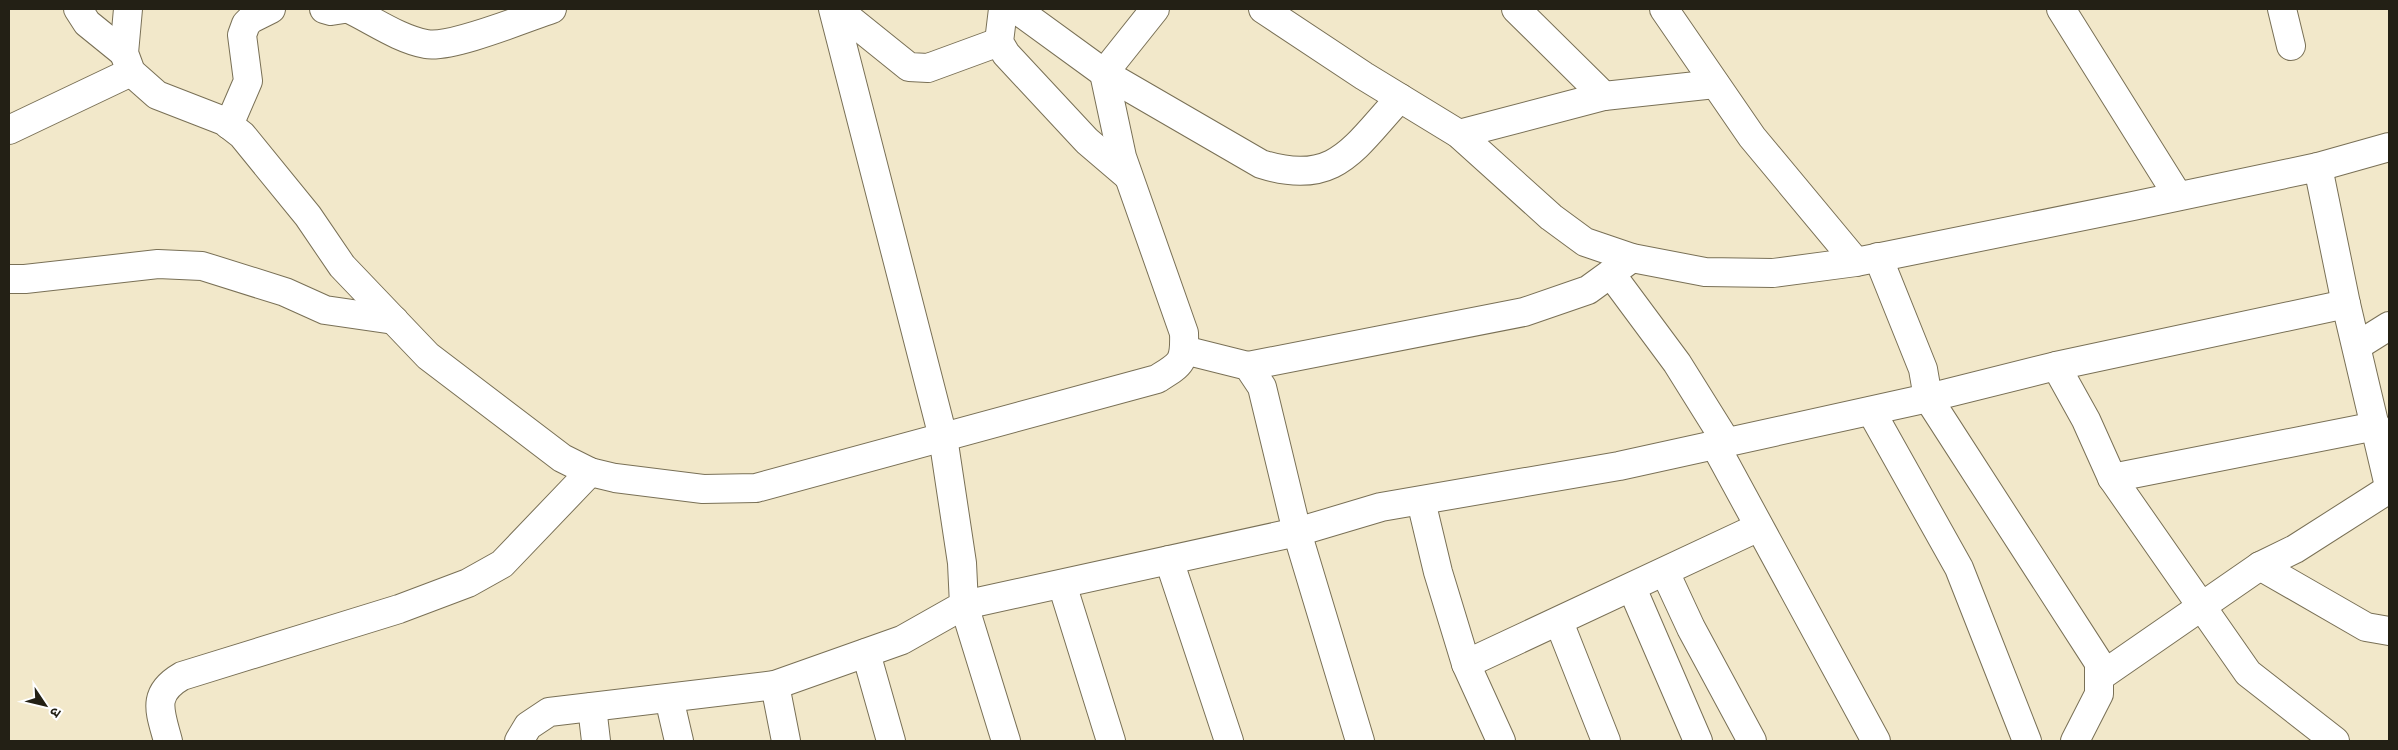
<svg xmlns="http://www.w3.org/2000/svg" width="2398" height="750" font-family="Manrope,'Noto Sans Devanagari',sans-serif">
<rect width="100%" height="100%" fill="#f2e8ca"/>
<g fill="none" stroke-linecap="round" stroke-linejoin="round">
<defs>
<g id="minor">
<polyline points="78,9 87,23 124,53"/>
<path d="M128,9L124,53L131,72L157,95L224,121L242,135L308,216L342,266L428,356L562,458L590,472L615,478L703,489L756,488L1157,379C1181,364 1185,363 1184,333L1122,157L1104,73L1155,9"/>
<polyline points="324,9 331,11 344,9"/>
<path d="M349,9C374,21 399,39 426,44C450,49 525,18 552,9"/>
<polyline points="837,9 909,67 928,68 999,42"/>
<polyline points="1003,9 999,42 1006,54 1087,141 1128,176"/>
<path d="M1016,9L1104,73L1261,164C1336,188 1354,147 1400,98"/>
<polyline points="1263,9 1364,76 1459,134 1551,217 1585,242 1632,258 1705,272 1773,273 1856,262 2133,206 2318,167 2389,147"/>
<polyline points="1516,9 1604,96"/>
<polyline points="1664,9 1752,137 1856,262"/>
<polyline points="2061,9 2178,196"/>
<polyline points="2282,9 2291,46"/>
<polyline points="229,125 248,81 242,35 246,24 251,19 271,9"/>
<polyline points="9,130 131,72"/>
<polyline points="1459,134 1604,96 1715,84"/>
<polyline points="2318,167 2346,304 2389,486"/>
<polyline points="1878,257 1923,369 1928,398 2099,663 2099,694 2075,741"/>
<polyline points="1611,274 1677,363 1727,443"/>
<polyline points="9,279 25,279 158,264 202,266 285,292 325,310 394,320"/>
<polyline points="2357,346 2389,326"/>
<polyline points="1184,350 1248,366 1262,387 1297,532 1360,741"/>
<polyline points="1248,366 1524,312 1588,290 1632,258"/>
<polyline points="2056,366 2086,420 2112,478 2248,673 2335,741"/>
<polyline points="1871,411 1959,568 2027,741"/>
<polyline points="1715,445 1876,741"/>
<polyline points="2112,478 2376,426"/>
<polyline points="1421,501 1438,572 1466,664 1501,741"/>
<polyline points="1169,560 1229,741"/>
<polyline points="2260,566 2366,627 2389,631"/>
<polyline points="1665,572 1691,628 1752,741"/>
<polyline points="1062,584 1111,741"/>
<polyline points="1632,588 1698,741"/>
<polyline points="1559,622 1606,741"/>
<polyline points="866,653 891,741"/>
<polyline points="1466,664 1759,527"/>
<polyline points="2101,676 2260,566 2295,549 2389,489"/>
<polyline points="775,685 786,741"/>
<polyline points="669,698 679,741"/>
<polyline points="592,707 596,741"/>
<path d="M168,741C160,711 151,694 182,676L399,609L468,583L502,564L590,472"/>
<polyline points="519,741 528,726 549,712 775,685 902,640 964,605 962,563 943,437 833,9"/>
<polyline points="1006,741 964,605 1297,532 1381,507 1619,466 1928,398 2056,366 2346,304"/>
</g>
</defs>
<!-- minor casing -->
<use href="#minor" stroke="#797056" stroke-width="30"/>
<!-- minor -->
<use href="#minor" stroke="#fff" stroke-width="28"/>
</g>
<!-- border -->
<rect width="2398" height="750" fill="none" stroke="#232015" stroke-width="20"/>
<!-- north arrow -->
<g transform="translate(45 705) rotate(125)" stroke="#ffffff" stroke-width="4" paint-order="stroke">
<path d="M0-4L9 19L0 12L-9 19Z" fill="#232015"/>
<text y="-8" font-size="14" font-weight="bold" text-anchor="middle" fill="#232015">उ</text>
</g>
</svg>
